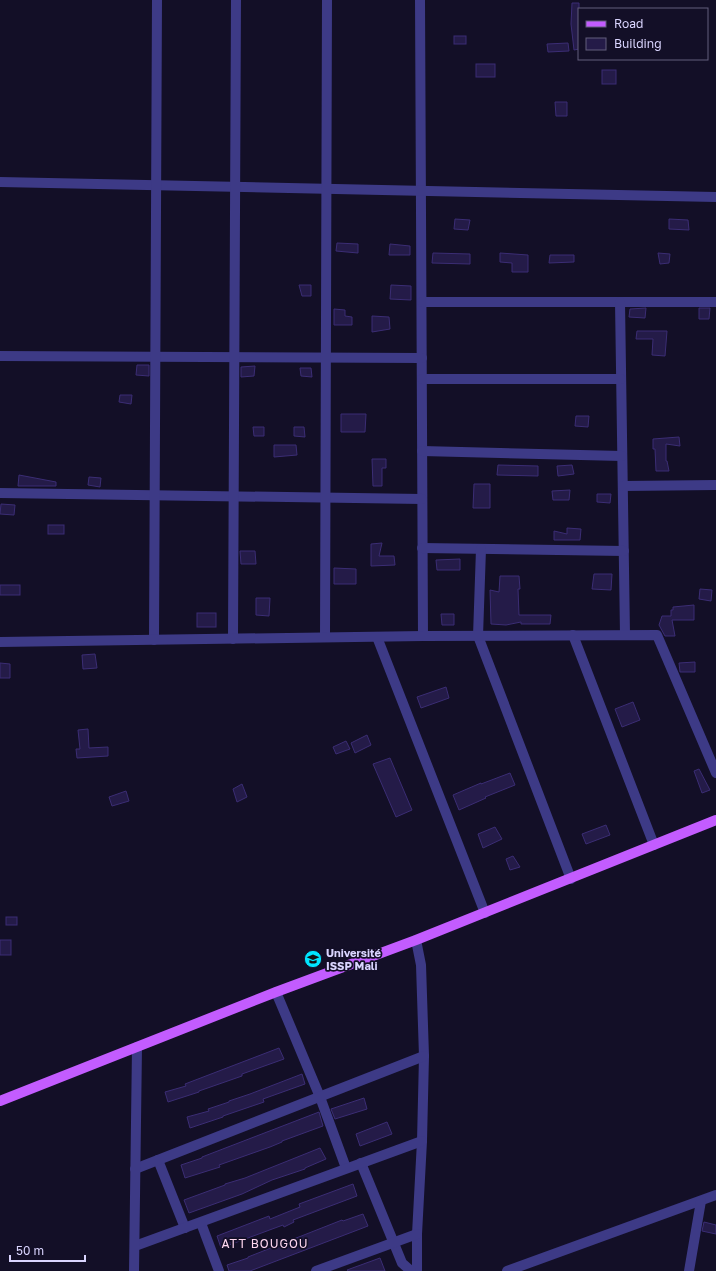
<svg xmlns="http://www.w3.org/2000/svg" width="716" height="1271" font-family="'Golos Text',sans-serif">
<rect width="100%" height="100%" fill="#130f27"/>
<!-- building -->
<g fill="#241b48" stroke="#3b2d74">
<polygon points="572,3 579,3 579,49 574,50 571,24"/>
<rect x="454" y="36" width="12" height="8"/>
<polygon points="568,43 569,51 548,52 547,44"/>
<rect x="476" y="64" width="19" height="13"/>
<rect x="602" y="70" width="14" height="14"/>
<polygon points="555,102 567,102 567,116 556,116"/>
<polygon points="455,219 470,220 468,230 454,229"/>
<polygon points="669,219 688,220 689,230 669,229"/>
<polygon points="337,243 358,244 358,253 336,251"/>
<polygon points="390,244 410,246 410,255 389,255"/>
<polygon points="433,253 470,254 470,264 432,263"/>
<polygon points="500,253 528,255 528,272 512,272 512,263 500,262"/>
<polygon points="658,253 670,254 669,263 660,264"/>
<polygon points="550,255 574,255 574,262 549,263"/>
<polygon points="299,285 311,285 311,296 302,296"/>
<polygon points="391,285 411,286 411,300 390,299"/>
<polygon points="646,308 645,318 629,317 630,309"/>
<polygon points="699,308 710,308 709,319 699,319"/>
<polygon points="334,309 345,310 345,316 352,317 352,325 334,325"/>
<polygon points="372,316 389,317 390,329 372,332"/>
<polygon points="637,331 667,331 665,356 652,355 653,339 636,339"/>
<polygon points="137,365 149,365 149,376 136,375"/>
<polygon points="255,366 254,376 241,377 241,367"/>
<polygon points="300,368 311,368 312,377 301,376"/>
<polygon points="120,395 132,395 131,404 119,402"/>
<polygon points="341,414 366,414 365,432 341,432"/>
<polygon points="576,416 589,416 588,427 575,426"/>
<polygon points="253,427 264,427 264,436 254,436"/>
<polygon points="294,427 304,427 305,437 294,436"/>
<polygon points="679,437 680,446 666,444 666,461 667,461 669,471 656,471 655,449 653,449 653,439"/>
<polygon points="274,445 296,445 297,455 274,457"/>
<polygon points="372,459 386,459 386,468 382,468 382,486 373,486"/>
<polygon points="498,465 538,466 538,476 497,475"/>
<polygon points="572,465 574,474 558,476 557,466"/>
<polygon points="19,475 56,482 56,486 18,486"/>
<polygon points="89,477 101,478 100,487 88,485"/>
<polygon points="474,484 490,484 490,508 473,508"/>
<polygon points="570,490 569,500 553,500 552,491"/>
<polygon points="597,494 611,494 610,503 597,502"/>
<polygon points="1,504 15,505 14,515 0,514"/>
<rect x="48" y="525" width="16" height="9"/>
<polygon points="567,528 581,529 580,540 554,540 554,531 567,534"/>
<polygon points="382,543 379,556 394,556 395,565 371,566 371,544"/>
<polygon points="240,551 255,551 256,564 241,564"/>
<polygon points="460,559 460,570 437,570 436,560"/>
<polygon points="334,568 356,569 356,584 334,584"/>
<polygon points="594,574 612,574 611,590 592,589"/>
<polygon points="500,576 519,576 520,589 518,589 519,615 551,615 550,624 521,624 521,622 506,625 491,624 490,590 499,592"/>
<rect x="0" y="585" width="20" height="10"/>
<polygon points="700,589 712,590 711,601 699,599"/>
<polygon points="256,598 270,598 269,616 256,615"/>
<polygon points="694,605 694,620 672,620 675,636 665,636 659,625 662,616 671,616 671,610 673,610 673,607"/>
<rect x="197" y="613" width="19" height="14"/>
<polygon points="441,614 454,614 454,625 442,625"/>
<polygon points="95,654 97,668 83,669 82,655"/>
<polygon points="695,662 695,672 680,672 679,663"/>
<polygon points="0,663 10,664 10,678 0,678"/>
<polygon points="446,687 449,698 421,708 417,697"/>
<polygon points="633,702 640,720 622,727 615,709"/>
<polygon points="88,729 89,748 108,747 108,756 77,758 76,749 80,749 78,730"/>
<polygon points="367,735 371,745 355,753 351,743"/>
<polygon points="346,741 350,749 336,754 333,747"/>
<polygon points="390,758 412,810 396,817 373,764"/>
<polygon points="699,769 710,790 702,793 694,771"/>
<polygon points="510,773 515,785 485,797 486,798 459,810 453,795 481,783 481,784"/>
<polygon points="242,784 247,797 237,802 233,789"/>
<polygon points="126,791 129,801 112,806 109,797"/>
<polygon points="606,825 610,835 586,844 582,834"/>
<polygon points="495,827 502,839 483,848 478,834"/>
<polygon points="513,856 520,867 510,870 506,859"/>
<rect x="6" y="917" width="11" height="8"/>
<rect x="0" y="940" width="11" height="15"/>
<polygon points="279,1048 284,1059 242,1074 242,1076 199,1091 199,1092 168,1102 165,1092 186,1086 185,1084"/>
<polygon points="302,1074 305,1084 263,1099 264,1102 223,1116 223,1117 190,1128 187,1117 209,1111 208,1109 229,1102 229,1101 250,1094"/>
<polygon points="364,1098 367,1109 335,1119 331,1109"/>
<polygon points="319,1112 323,1126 282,1141 282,1142 270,1147 219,1165 220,1167 185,1178 181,1165 202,1158 202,1157"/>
<polygon points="387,1122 392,1134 360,1146 356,1134"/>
<polygon points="320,1148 326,1159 305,1168 305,1169 272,1180 242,1194 189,1213 184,1200 225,1185 225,1184 245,1178"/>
<polygon points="353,1184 357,1196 293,1220 294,1222 284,1227 283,1225 221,1248 217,1236 269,1216 270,1219 300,1207 299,1204"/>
<polygon points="363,1214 368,1226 250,1271 229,1271 227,1265 248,1258 248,1257 342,1220 343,1221"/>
<polygon points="704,1222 716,1225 716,1234 702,1231"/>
<polygon points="380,1258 385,1271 348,1271 347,1270"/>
</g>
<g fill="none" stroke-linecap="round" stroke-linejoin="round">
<!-- minor -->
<g stroke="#3d3a86" stroke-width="10">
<polyline points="420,0 423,636"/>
<polyline points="0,182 716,197"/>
<polyline points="422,302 716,302"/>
<polyline points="620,302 625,635"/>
<polyline points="0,356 422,358"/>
<polyline points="422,379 621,379"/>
<polyline points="422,451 622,456"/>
<polyline points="623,486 716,485"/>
<polyline points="0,493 422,499"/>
<polyline points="422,548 624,551"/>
<polyline points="481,549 478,636 571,879"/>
<polyline points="573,635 654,845"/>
<polyline points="325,637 327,0"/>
<polyline points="377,637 485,913"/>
<polyline points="233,639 236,0"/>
<polyline points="154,640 157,0"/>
<polyline points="0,642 423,636 657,635 716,773"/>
<polyline points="416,940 421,965 424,1056 422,1141 417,1234 417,1271"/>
<polyline points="276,992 320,1097 346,1168"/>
<polyline points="158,1160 185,1228"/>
<polyline points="361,1163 402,1263 411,1271"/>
<polyline points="135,1169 424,1056"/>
<polyline points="201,1223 219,1271"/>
<polyline points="135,1246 422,1141"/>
<polyline points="134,1271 137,1047"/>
<polyline points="316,1271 417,1234"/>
<polyline points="507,1271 716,1195"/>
<polyline points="689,1271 701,1201"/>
</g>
<!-- major -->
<polyline stroke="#c35cff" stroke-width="10" points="0,1101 276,992 416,940 716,820"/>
</g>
<!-- icons -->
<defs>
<symbol id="university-disc" viewBox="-11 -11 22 22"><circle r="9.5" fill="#01e5ff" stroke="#130f27"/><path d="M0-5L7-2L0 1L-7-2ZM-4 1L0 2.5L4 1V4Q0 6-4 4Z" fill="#111"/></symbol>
</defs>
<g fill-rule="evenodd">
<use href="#university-disc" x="303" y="949" width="20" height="20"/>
</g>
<g text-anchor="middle" stroke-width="3.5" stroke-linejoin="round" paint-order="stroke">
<!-- poi labels -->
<g font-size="11" font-weight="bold" fill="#dad5ff" stroke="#130f27" text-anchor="start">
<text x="326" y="957">Université<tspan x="326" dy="13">ISSP Mali</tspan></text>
</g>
<!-- neighbourhood labels -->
<g font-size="12" letter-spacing="1" fill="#ffd7f0" stroke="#130f27">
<text x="265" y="1248">ATT BOUGOU</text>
</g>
</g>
<!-- legend -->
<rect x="578" y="8" width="130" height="52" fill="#130f27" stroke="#635e7d"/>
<rect x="586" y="21" width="20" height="6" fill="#c35cff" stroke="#635e7d"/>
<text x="614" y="28" font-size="12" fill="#dad5ff">Road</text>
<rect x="586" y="38" width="20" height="12" fill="#241b48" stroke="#635e7d"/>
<text x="614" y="48" font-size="12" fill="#dad5ff">Building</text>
<!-- scale -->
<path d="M10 1255v6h75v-6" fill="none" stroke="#dad5ff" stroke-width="2"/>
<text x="16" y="1255" font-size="12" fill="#dad5ff" stroke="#130f27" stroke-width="3" paint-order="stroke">50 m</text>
</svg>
